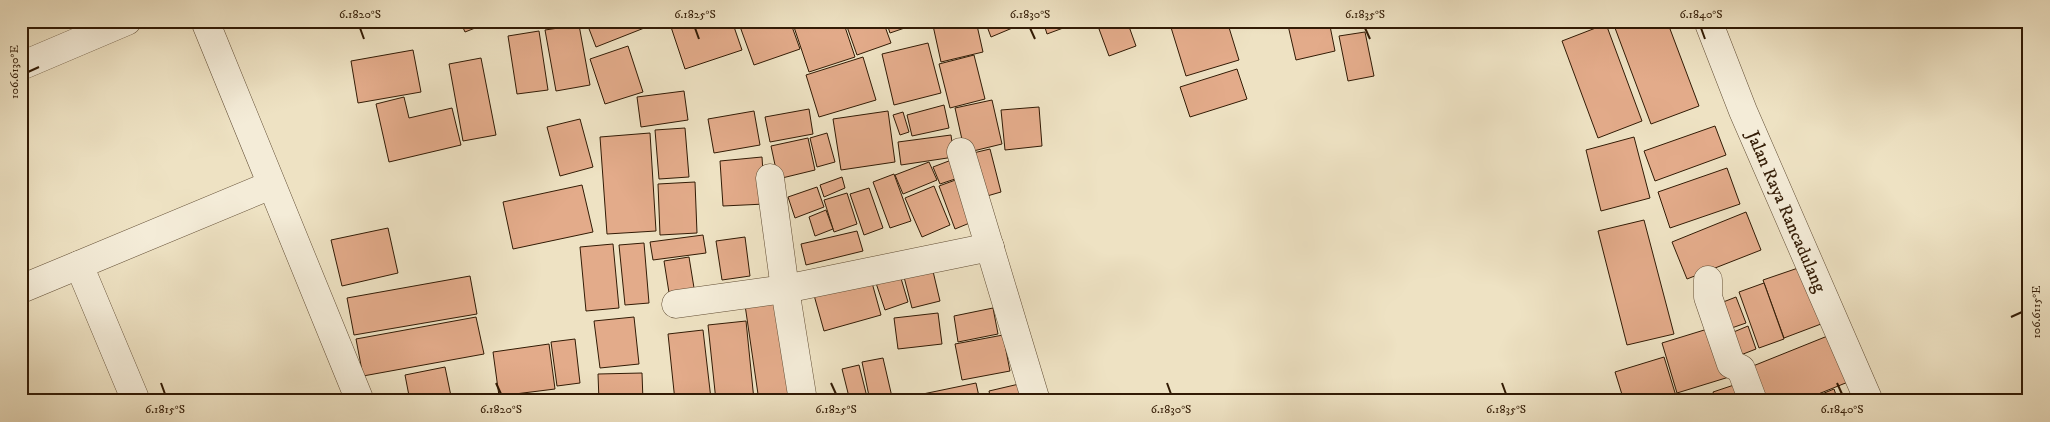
<svg xmlns="http://www.w3.org/2000/svg" width="2050" height="422" font-family="'IM FELL DW Pica',serif">
<rect width="100%" height="100%" fill="#eee2c3"/>
<filter id="stains"><feTurbulence type="fractalNoise" baseFrequency=".004" numOctaves="4"/><feColorMatrix values="0 0 0 0 .2 0 0 0 0 .09 0 0 0 0 .02 0 0 0 .5 -.17"/></filter>
<radialGradient id="worn" r=".72"><stop offset=".6" stop-color="#630" stop-opacity="0"/><stop offset="1" stop-color="#630" stop-opacity=".3"/></radialGradient>
<!-- building -->
<g fill="#e3ab8a" stroke="#321b05">
<polygon points="460,21 493,21 465,32"/>
<polygon points="586,21 662,21 596,47"/>
<polygon points="669,21 732,21 742,50 685,69"/>
<polygon points="738,21 790,21 800,49 754,65"/>
<polygon points="792,21 843,21 855,57 809,72"/>
<polygon points="845,21 883,21 891,43 857,55"/>
<polygon points="886,21 925,21 890,33"/>
<polygon points="932,21 976,21 983,52 941,62"/>
<polygon points="985,21 1029,21 991,37"/>
<polygon points="1043,21 1082,21 1047,34"/>
<polygon points="1119,21 1127,21 1136,46 1109,56 1099,29"/>
<polygon points="1169,21 1227,21 1239,60 1186,76"/>
<polygon points="1287,21 1329,21 1335,51 1296,60"/>
<polygon points="1336,21 1356,21 1336,25"/>
<polygon points="1634,21 1667,21 1699,106 1651,124 1615,28"/>
<polygon points="1606,24 1642,121 1598,138 1562,41"/>
<polygon points="579,25 590,85 556,91 545,30"/>
<polygon points="539,31 548,90 517,94 508,36"/>
<polygon points="1365,32 1374,76 1348,81 1339,36"/>
<polygon points="928,43 941,93 894,105 882,54"/>
<polygon points="628,46 643,92 605,104 590,59"/>
<polygon points="413,50 421,92 358,103 351,61"/>
<polygon points="974,55 985,99 950,108 939,64"/>
<polygon points="863,57 876,100 819,117 806,75"/>
<polygon points="481,58 496,135 463,141 449,64"/>
<polygon points="1237,69 1247,99 1190,117 1180,87"/>
<polygon points="684,91 688,120 641,127 637,97"/>
<polygon points="404,97 409,118 452,108 461,145 389,162 376,104"/>
<polygon points="992,100 1002,144 965,153 955,108"/>
<polygon points="944,105 949,128 912,136 907,115"/>
<polygon points="1039,107 1042,146 1005,150 1001,110"/>
<polygon points="809,109 813,134 770,142 765,117"/>
<polygon points="754,111 760,145 714,153 708,119"/>
<polygon points="888,111 895,162 841,170 833,119"/>
<polygon points="903,112 909,132 900,135 893,115"/>
<polygon points="580,119 593,167 560,176 547,127"/>
<polygon points="1715,126 1726,155 1655,181 1644,151"/>
<polygon points="685,128 689,177 659,179 655,130"/>
<polygon points="650,133 656,231 607,234 600,137"/>
<polygon points="827,133 835,162 817,167 810,138"/>
<polygon points="951,135 954,157 901,165 898,142"/>
<polygon points="1634,137 1650,198 1601,211 1586,150"/>
<polygon points="808,138 815,170 778,179 771,146"/>
<polygon points="990,149 1001,192 980,198 969,154"/>
<polygon points="762,157 765,204 723,206 720,161"/>
<polygon points="954,159 961,177 940,184 933,167"/>
<polygon points="929,162 937,180 903,194 895,175"/>
<polygon points="1727,168 1740,204 1670,228 1658,192"/>
<polygon points="894,174 911,221 890,228 873,182"/>
<polygon points="842,177 845,188 824,197 820,185"/>
<polygon points="961,178 977,220 955,229 939,186"/>
<polygon points="695,182 697,233 660,235 658,184"/>
<polygon points="582,185 593,232 513,249 503,202"/>
<polygon points="934,186 950,225 922,237 905,198"/>
<polygon points="817,187 824,207 795,218 788,197"/>
<polygon points="869,188 883,228 864,235 850,194"/>
<polygon points="847,193 857,224 834,232 824,200"/>
<polygon points="826,210 833,229 815,236 809,217"/>
<polygon points="1746,212 1761,250 1687,279 1672,242"/>
<polygon points="1644,220 1674,334 1627,345 1598,231"/>
<polygon points="388,228 398,273 342,286 331,240"/>
<polygon points="857,231 863,251 806,265 801,244"/>
<polygon points="703,235 706,253 653,260 650,242"/>
<polygon points="745,237 750,276 722,280 716,241"/>
<polygon points="644,243 649,303 625,305 619,245"/>
<polygon points="613,244 619,308 586,311 580,247"/>
<polygon points="689,257 695,294 670,299 664,261"/>
<polygon points="932,267 940,301 912,308 903,273"/>
<polygon points="1801,267 1821,324 1784,338 1763,280"/>
<polygon points="869,272 881,315 824,331 812,288"/>
<polygon points="900,275 908,302 885,310 876,283"/>
<polygon points="470,276 477,314 354,335 347,298"/>
<polygon points="1764,283 1784,339 1759,348 1739,292"/>
<polygon points="1736,297 1746,323 1723,331 1713,306"/>
<polygon points="783,299 798,397 759,401 745,305"/>
<polygon points="993,308 998,334 958,342 954,316"/>
<polygon points="938,313 942,344 898,349 894,318"/>
<polygon points="476,317 484,354 363,376 356,339"/>
<polygon points="634,317 639,364 600,368 594,321"/>
<polygon points="746,321 754,400 716,401 708,325"/>
<polygon points="1748,326 1756,349 1733,358 1724,336"/>
<polygon points="1714,327 1729,377 1677,393 1662,343"/>
<polygon points="703,330 711,399 675,401 668,334"/>
<polygon points="1835,333 1853,380 1801,401 1761,401 1748,368"/>
<polygon points="1003,335 1010,371 962,380 955,344"/>
<polygon points="575,339 580,383 557,386 551,342"/>
<polygon points="549,344 555,389 499,396 493,352"/>
<polygon points="1664,357 1676,396 1661,401 1624,401 1615,372"/>
<polygon points="883,358 892,397 870,401 862,362"/>
<polygon points="859,365 868,401 850,401 842,369"/>
<polygon points="445,367 452,401 410,401 405,375"/>
<polygon points="642,373 643,401 599,401 598,374"/>
<polygon points="976,383 980,401 919,401 918,395"/>
<polygon points="1740,383 1746,401 1716,401 1713,392"/>
<polygon points="1019,384 1023,401 991,401 989,391"/>
<polygon points="1834,389 1838,401 1805,401"/>
<polygon points="1707,396 1708,401 1695,401"/>
</g>
<g fill="none" stroke-linecap="round" stroke-linejoin="round">
<defs>
<g id="minor">
<polyline points="205,21 360,401"/>
<path id="s1" d="M1708,21L1743,111L1869,401"/>
<polyline points="21,66 127,21"/>
<polyline points="961,152 1036,401"/>
<polyline points="770,178 785,289 803,401"/>
<polyline points="79,265 136,401"/>
<polyline points="1708,280 1708,297 1731,364 1741,369 1753,401"/>
<polyline points="21,289 271,185"/>
<polyline points="676,304 785,289 990,247"/>
</g>
</defs>
<!-- minor casing -->
<use href="#minor" stroke="#614d34" stroke-width="29"/>
<!-- minor -->
<use href="#minor" stroke="#f4ecd8" stroke-width="28"/>
</g>
<!-- ticks -->
<path fill="none" stroke="#321b05" stroke-width="2" d="M360,28L364,39M695,28L699,39M1030,28L1035,39M1365,28L1370,39M1701,28L1705,39M28,72L39,67M2011,317L2022,312M161,383L165,394M496,383L501,394M831,383L836,394M1167,383L1171,394M1502,383L1506,394M1837,383L1842,394"/>
<g text-anchor="middle" stroke-width="5" stroke-linejoin="round" paint-order="stroke">
<!-- street labels -->
<g font-size="18" fill="#321b05" stroke="#f4ecd8">
<text dy="6" stroke="none"><textPath href="#s1" startOffset="206">Jalan Raya Rancadulang</textPath></text>
</g>
</g>
<!-- margin -->
<rect width="2050" height="422" fill="none" stroke="#eee2c3" stroke-width="55"/>
<rect x="28" y="28" width="1994" height="366" fill="none" stroke="#321b05" stroke-width="2"/>
<g font-size="12" text-anchor="middle" fill="#321b05">
<text x="360" y="18">6.1820°S</text>
<text x="695" y="18">6.1825°S</text>
<text x="1030" y="18">6.1830°S</text>
<text x="1365" y="18">6.1835°S</text>
<text x="1701" y="18">6.1840°S</text>
<text transform="translate(14 72) rotate(-90)" y="4">106.6130°E</text>
<text transform="translate(2036 312) rotate(-90)" y="4">106.6115°E</text>
<text x="165" y="413">6.1815°S</text>
<text x="501" y="413">6.1820°S</text>
<text x="836" y="413">6.1825°S</text>
<text x="1171" y="413">6.1830°S</text>
<text x="1506" y="413">6.1835°S</text>
<text x="1842" y="413">6.1840°S</text>
</g>
<rect width="100%" height="100%" filter="url(#stains)"/>
<rect width="100%" height="100%" fill="url(#worn)"/>
</svg>
